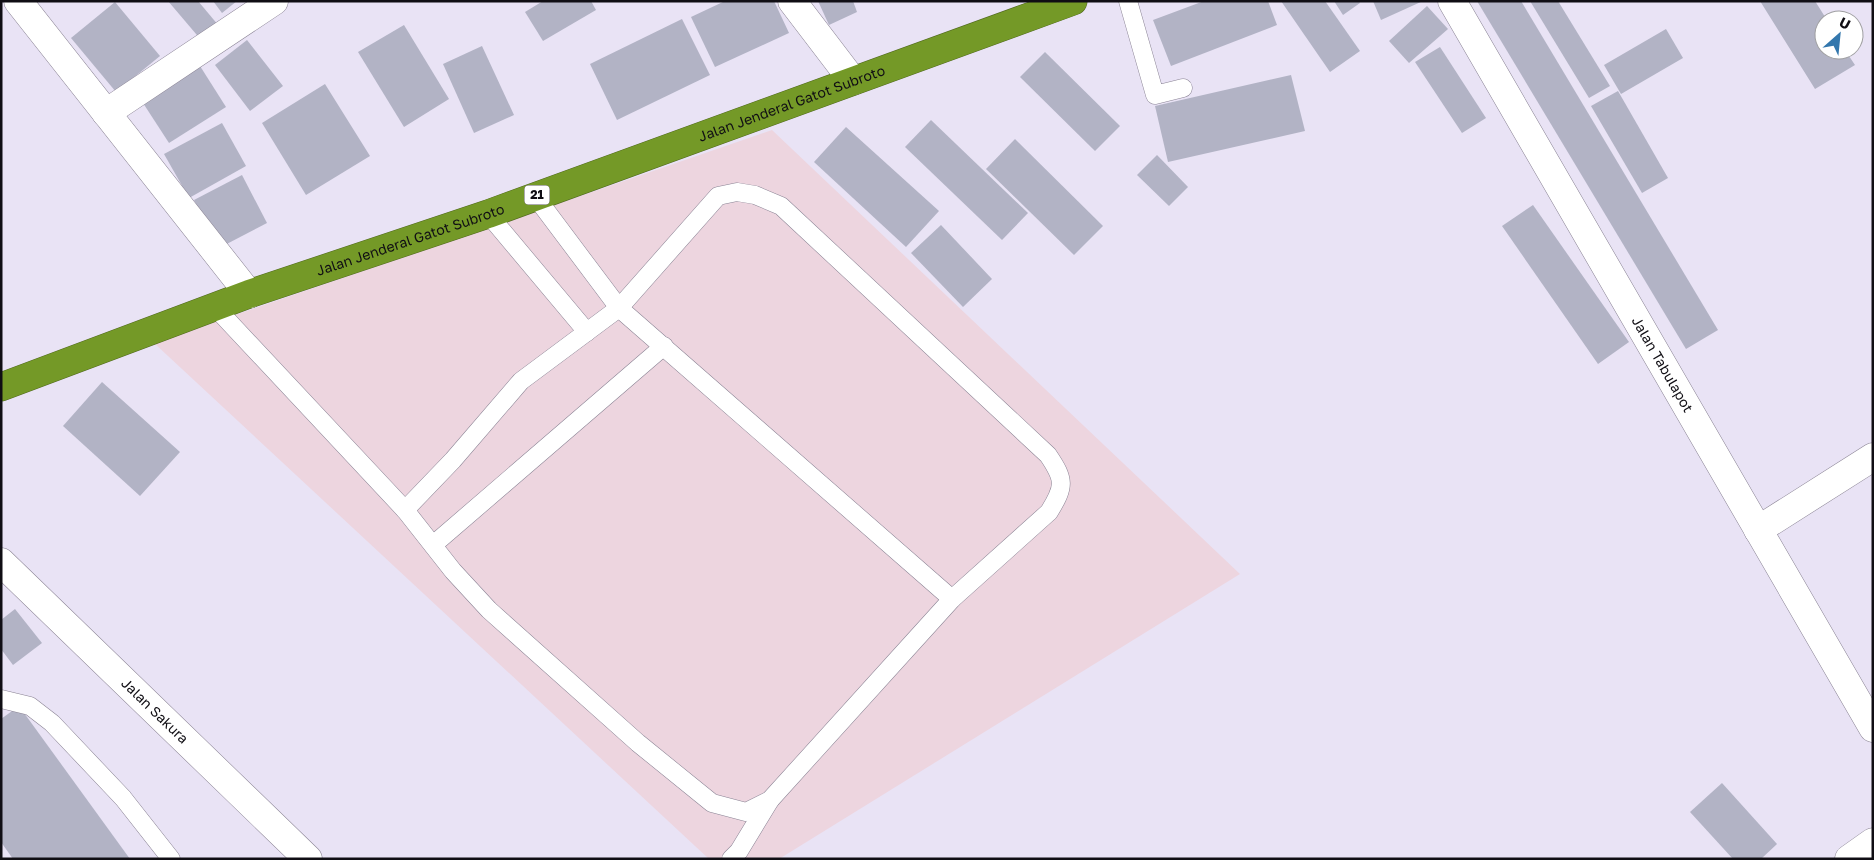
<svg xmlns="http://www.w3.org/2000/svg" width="1874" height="860" font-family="'Golos Text',sans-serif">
<rect width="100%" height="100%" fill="#e9e3f5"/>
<!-- commercial -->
<polygon fill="#edd5df" points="772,130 1240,574 779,859 709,859 154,343"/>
<!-- building -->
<g fill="#b2b3c5">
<polygon points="168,1 198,1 219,26 202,41"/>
<polygon points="213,1 237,1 222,13"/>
<polygon points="543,1 591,1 596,10 543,41 525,12"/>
<polygon points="725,1 774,1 789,33 715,67 691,17"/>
<polygon points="818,1 853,1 857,12 829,25"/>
<polygon points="1204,1 1268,1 1277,25 1171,66 1153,20"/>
<polygon points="1281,1 1325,1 1360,51 1330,72"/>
<polygon points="1334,1 1359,1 1360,3 1343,15"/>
<polygon points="1373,1 1423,1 1381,20"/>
<polygon points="1477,1 1521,1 1718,330 1686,349"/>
<polygon points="1530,1 1558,1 1610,86 1589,98"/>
<polygon points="1760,1 1815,1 1827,20 1824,20 1824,50 1845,50 1855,65 1815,89"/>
<polygon points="115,2 160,56 116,92 71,38"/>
<polygon points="1427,6 1448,29 1409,63 1389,41"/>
<polygon points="682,19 710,75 617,120 590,64"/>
<polygon points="404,25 449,99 404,127 358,52"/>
<polygon points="1666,29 1683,58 1621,94 1604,65"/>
<polygon points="247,40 283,86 250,111 215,65"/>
<polygon points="482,46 514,115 474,133 443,64"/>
<polygon points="1440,47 1486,118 1462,133 1415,62"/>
<polygon points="1045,52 1120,126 1095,151 1020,77"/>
<polygon points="200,66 226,107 169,143 143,103"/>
<polygon points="1291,75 1305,131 1168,162 1155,106"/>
<polygon points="325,84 370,156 306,195 262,123"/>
<polygon points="1618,91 1668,178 1642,193 1591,106"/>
<polygon points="931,120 1028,213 1002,240 905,147"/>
<polygon points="222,123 246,166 189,198 164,154"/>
<polygon points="846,127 939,211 906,247 814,162"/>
<polygon points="1015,139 1103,226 1074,255 986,169"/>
<polygon points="1157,155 1188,187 1169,206 1137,175"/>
<polygon points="242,175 267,223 219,248 194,200"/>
<polygon points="1533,205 1629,342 1598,364 1502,226"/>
<polygon points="941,225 992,279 963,307 911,253"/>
<polygon points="102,382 180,452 140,496 63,426"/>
<polygon points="15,609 42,643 13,665 1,649 1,620"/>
<polygon points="19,706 130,859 13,859 1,842 1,719"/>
<polygon points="1722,783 1777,844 1761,859 1733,859 1690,812"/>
</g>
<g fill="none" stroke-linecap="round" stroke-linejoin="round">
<defs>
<g id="lane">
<polyline points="1128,1 1155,95 1183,88"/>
<path d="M737,192L755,195L781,206L1048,455C1065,480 1065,486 1049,512L952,599L770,800L746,812L712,803L638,743L489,610L453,571L405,510L453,460L521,381L619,308L718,196Z"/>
<polyline points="535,196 619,308 952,599"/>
<polyline points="488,214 587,332"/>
<polyline points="215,307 405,510"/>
<polyline points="433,545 664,346"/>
<polyline points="1,699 30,706 52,723 123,798 171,859"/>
<polyline points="731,859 739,851 770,800"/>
</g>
<g id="street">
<polyline points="18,1 249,294"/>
<polyline points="792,1 853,81"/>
<path id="s1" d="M1452,1L1873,728"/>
<polyline points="106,113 274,1"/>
<polyline points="1758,530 1873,457"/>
<path id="s2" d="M1,562L308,859"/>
<polyline points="1849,859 1873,842"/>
</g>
<g id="highway">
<path id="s3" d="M1,387L249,294L488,214L1073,1"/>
</g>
</defs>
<!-- lane casing -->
<use href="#lane" stroke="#8a8394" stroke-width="19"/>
<!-- street casing -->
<use href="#street" stroke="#8a8394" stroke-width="29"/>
<!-- highway casing -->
<use href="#highway" stroke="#516820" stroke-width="29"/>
<!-- lane -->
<use href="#lane" stroke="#fff" stroke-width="18"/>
<!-- street -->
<use href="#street" stroke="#fff" stroke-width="28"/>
<!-- highway -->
<use href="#highway" stroke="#749927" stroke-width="28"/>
</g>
<g text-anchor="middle" stroke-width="5" stroke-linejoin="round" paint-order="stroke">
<!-- shield labels -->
<rect fill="#fff" stroke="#58565a" stroke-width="1" x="524.5" y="185.5" width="25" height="19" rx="4"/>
<g font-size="12" font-weight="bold" fill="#100e14">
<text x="537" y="199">21</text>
</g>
<!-- street labels -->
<g font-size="14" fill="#100e14" stroke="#fff">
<text dy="5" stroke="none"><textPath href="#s3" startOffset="840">Jalan Jenderal Gatot Subroto</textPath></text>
<text dy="5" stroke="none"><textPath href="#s3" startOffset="435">Jalan Jenderal Gatot Subroto</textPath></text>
<text dy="5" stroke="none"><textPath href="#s1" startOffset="420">Jalan Tabulapot</textPath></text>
<text dy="5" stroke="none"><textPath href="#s2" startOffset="214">Jalan Sakura</textPath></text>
</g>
</g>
<!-- border -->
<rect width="1874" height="860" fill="none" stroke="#100e14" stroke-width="5"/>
<!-- north arrow -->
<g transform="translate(1839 35) rotate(27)"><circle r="24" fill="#ffffff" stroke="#9f9fa1"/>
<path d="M0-4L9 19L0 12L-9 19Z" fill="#3377ad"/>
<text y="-8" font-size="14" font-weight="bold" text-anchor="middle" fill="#100e14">U</text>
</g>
</svg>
